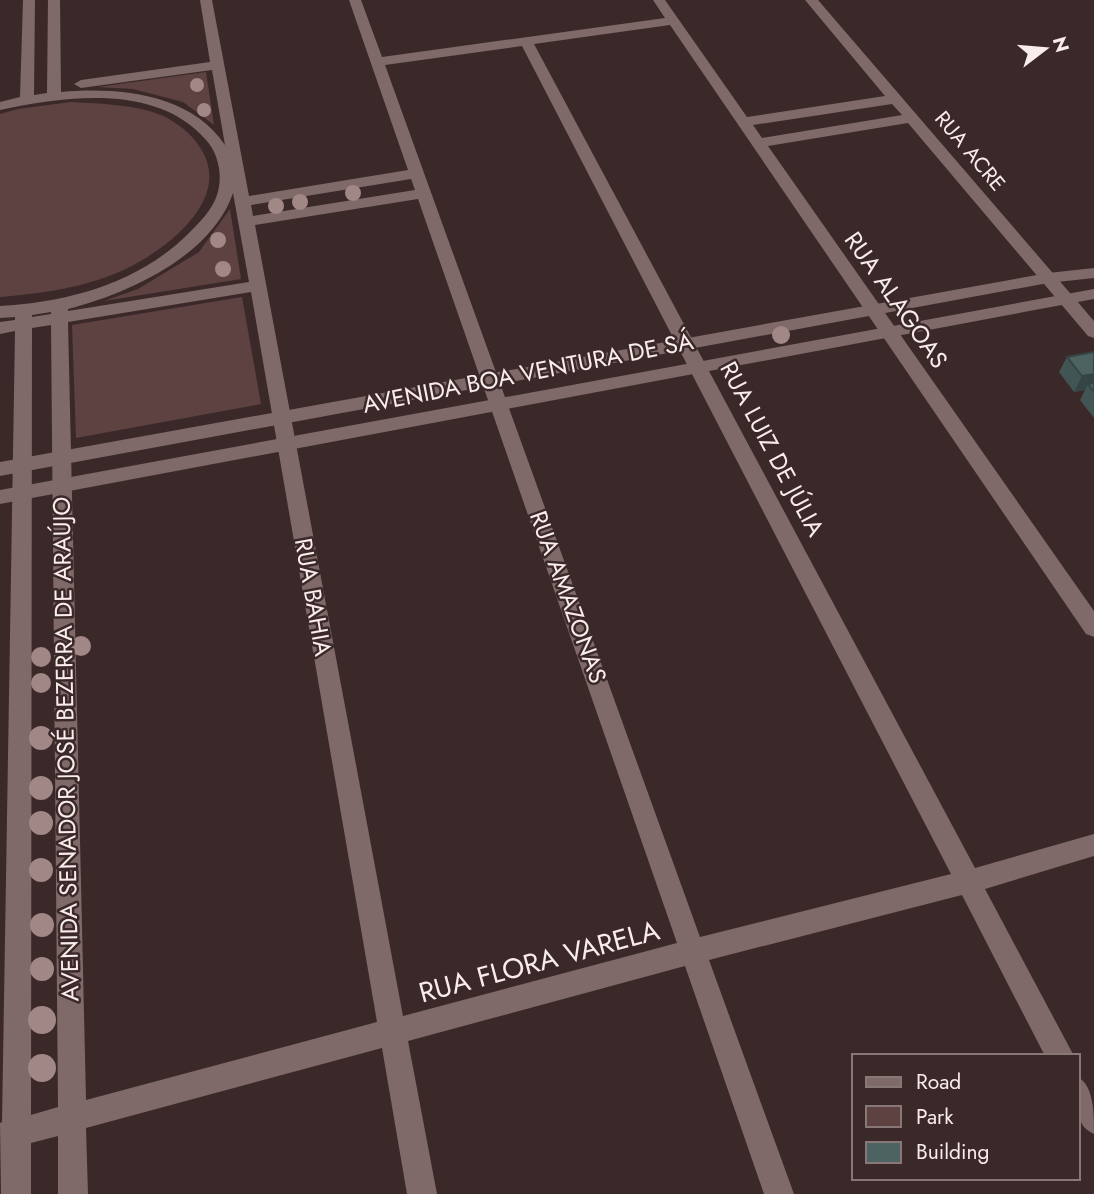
<svg xmlns="http://www.w3.org/2000/svg" width="1094" height="1194" font-family="Jost,sans-serif">
<rect width="100%" height="100%" fill="#3b2929"/>
<!-- green -->
<g fill="#5e4242">
<polygon points="206,72 214,125 183,102 133,89 98,87"/>
<path d="M71,102C101,104 132,104 161,115C177,122 192,134 201,149C230,195 177,240 139,262C97,286 48,293 0,297V114L18,109Z"/>
<polygon points="230,209 241,279 104,301 138,289 199,252"/>
<polygon points="242,297 261,404 76,438 72,325"/>
</g>
<g fill="none" stroke-linecap="round" stroke-linejoin="round">
<!-- street -->
<g fill="#7f6969" fill-rule="evenodd">
<path d="M23,0H35L34,95L47,93L48,0H60L61,92C118,87 190,93 225,145L212,70L81,88L74,84L81,80L210,62L200,0H212L249,196L408,170L349,0H361L382,57L665,18L653,0H665L747,117L885,96L805,0H818L1094,321V338L1088,336L908,123L768,146L1094,611V637L1086,634L670,25L534,44L975,868L1094,834V856L985,889L1074,1056H1045L962,895L709,960L794,1194H764L685,966L408,1041L437,1194H407L382,1048L86,1128L88,1194H58V1136L31,1143V1194H1L0,1123L2,1122L15,331L0,334V322L15,320V317L0,318V306C69,302 139,283 189,233C200,222 212,210 217,195C223,177 219,154 206,140C157,83 65,96 0,110V102L20,97ZM522,46L951,874L700,937L385,65ZM892,104L902,115L762,138L753,125ZM411,179L415,190L253,216L251,205ZM233,193L249,282L68,311V309C127,294 212,256 233,193ZM418,199L677,943L403,1016L255,225ZM251,292L377,1022L86,1100L68,322ZM51,312V314L32,317V315ZM51,325L58,1107L31,1115L32,328Z"/>
<path d="M1078,1077C1094,1086 1094,1113 1094,1134C1072,1125 1078,1098 1078,1077Z"/>
</g>
<!-- secondary -->
<g fill="#7f6969" fill-rule="evenodd">
<polygon points="1094,268 1094,278 1048,283 0,476 0,462 1048,273"/>
<polygon points="1094,289 1094,299 0,504 0,490"/>
</g>
</g>
<!-- trees -->
<g fill="#a18786">
<circle cx="197" cy="85" r="7"/>
<circle cx="204" cy="110" r="7"/>
<circle cx="353" cy="193" r="8"/>
<circle cx="300" cy="202" r="8"/>
<circle cx="276" cy="206" r="8"/>
<circle cx="218" cy="240" r="8"/>
<circle cx="223" cy="269" r="8"/>
<circle cx="781" cy="335" r="9"/>
<circle cx="81" cy="646" r="10"/>
<circle cx="41" cy="657" r="10"/>
<circle cx="41" cy="683" r="10"/>
<circle cx="41" cy="738" r="12"/>
<circle cx="41" cy="788" r="12"/>
<circle cx="41" cy="823" r="12"/>
<circle cx="41" cy="870" r="12"/>
<circle cx="42" cy="925" r="12"/>
<circle cx="42" cy="969" r="12"/>
<circle cx="42" cy="1020" r="14"/>
<circle cx="42" cy="1068" r="14"/>
</g>
<!-- wall -->
<polygon fill="#415554" points="1094,352 1094,418 1080,400 1085,390 1074,392 1059,372 1067,357"/>
<!-- shaded-wall -->
<polygon fill="#354545" points="1094,374 1094,388 1088,384 1085,390 1074,392 1082,376"/>
<!-- building -->
<g fill="#4c6362" stroke="#354545" stroke-width="2">
<polygon points="1094,352 1094,374 1082,376 1067,357"/>
<polygon points="1094,383 1094,392 1088,384"/>
</g>
<g text-anchor="middle" stroke-width="5" stroke-linejoin="round" paint-order="stroke">
<!-- far-street labels -->
<g font-size="21" fill="#f9ecec" stroke="#3b2929">
<text transform="translate(970 151) rotate(50)" y="7">RUA ACRE</text>
</g>
<!-- street labels -->
<g font-size="24" fill="#f9ecec" stroke="#3b2929">
<text transform="translate(896 300) rotate(55)" y="8">RUA ALAGOAS</text>
<text transform="translate(528 373) rotate(-11)" y="8">AVENIDA BOA VENTURA DE SÁ</text>
<text transform="translate(772 449) rotate(62)" y="8">RUA LUIZ DE JÚLIA</text>
<text transform="translate(313 597) rotate(80)" y="8">RUA BAHIA</text>
<text transform="translate(568 597) rotate(70)" y="8">RUA AMAZONAS</text>
<text transform="translate(66 749) rotate(-91)" y="8">AVENIDA SENADOR JOSÉ BEZERRA DE ARAÚJO</text>
</g>
<!-- near-street labels -->
<g font-size="28" fill="#f9ecec" stroke="#3b2929">
<text transform="translate(539 961) rotate(-15)" y="10">RUA FLORA VARELA</text>
</g>
</g>
<!-- legend -->
<rect x="852" y="1054" width="228" height="126" fill="#3b2929" stroke="#877777" stroke-width="2"/>
<rect x="866" y="1077" width="35" height="10" fill="#7f6969" stroke="#877777" stroke-width="2"/>
<text x="916" y="1089" font-size="21" fill="#f9ecec">Road</text>
<rect x="866" y="1106" width="35" height="21" fill="#5e4242" stroke="#877777" stroke-width="2"/>
<text x="916" y="1124" font-size="21" fill="#f9ecec">Park</text>
<rect x="866" y="1142" width="35" height="21" fill="#4c6362" stroke="#877777" stroke-width="2"/>
<text x="916" y="1159" font-size="21" fill="#f9ecec">Building</text>
<!-- north arrow -->
<g transform="translate(1045 49) rotate(74)" stroke="#3b2929" stroke-width="5" paint-order="stroke">
<path d="M0-5L12 26L0 18L-12 26Z" fill="#f9ecec"/>
<text y="-10" font-size="19" font-weight="bold" text-anchor="middle" fill="#f9ecec">N</text>
</g>
</svg>
